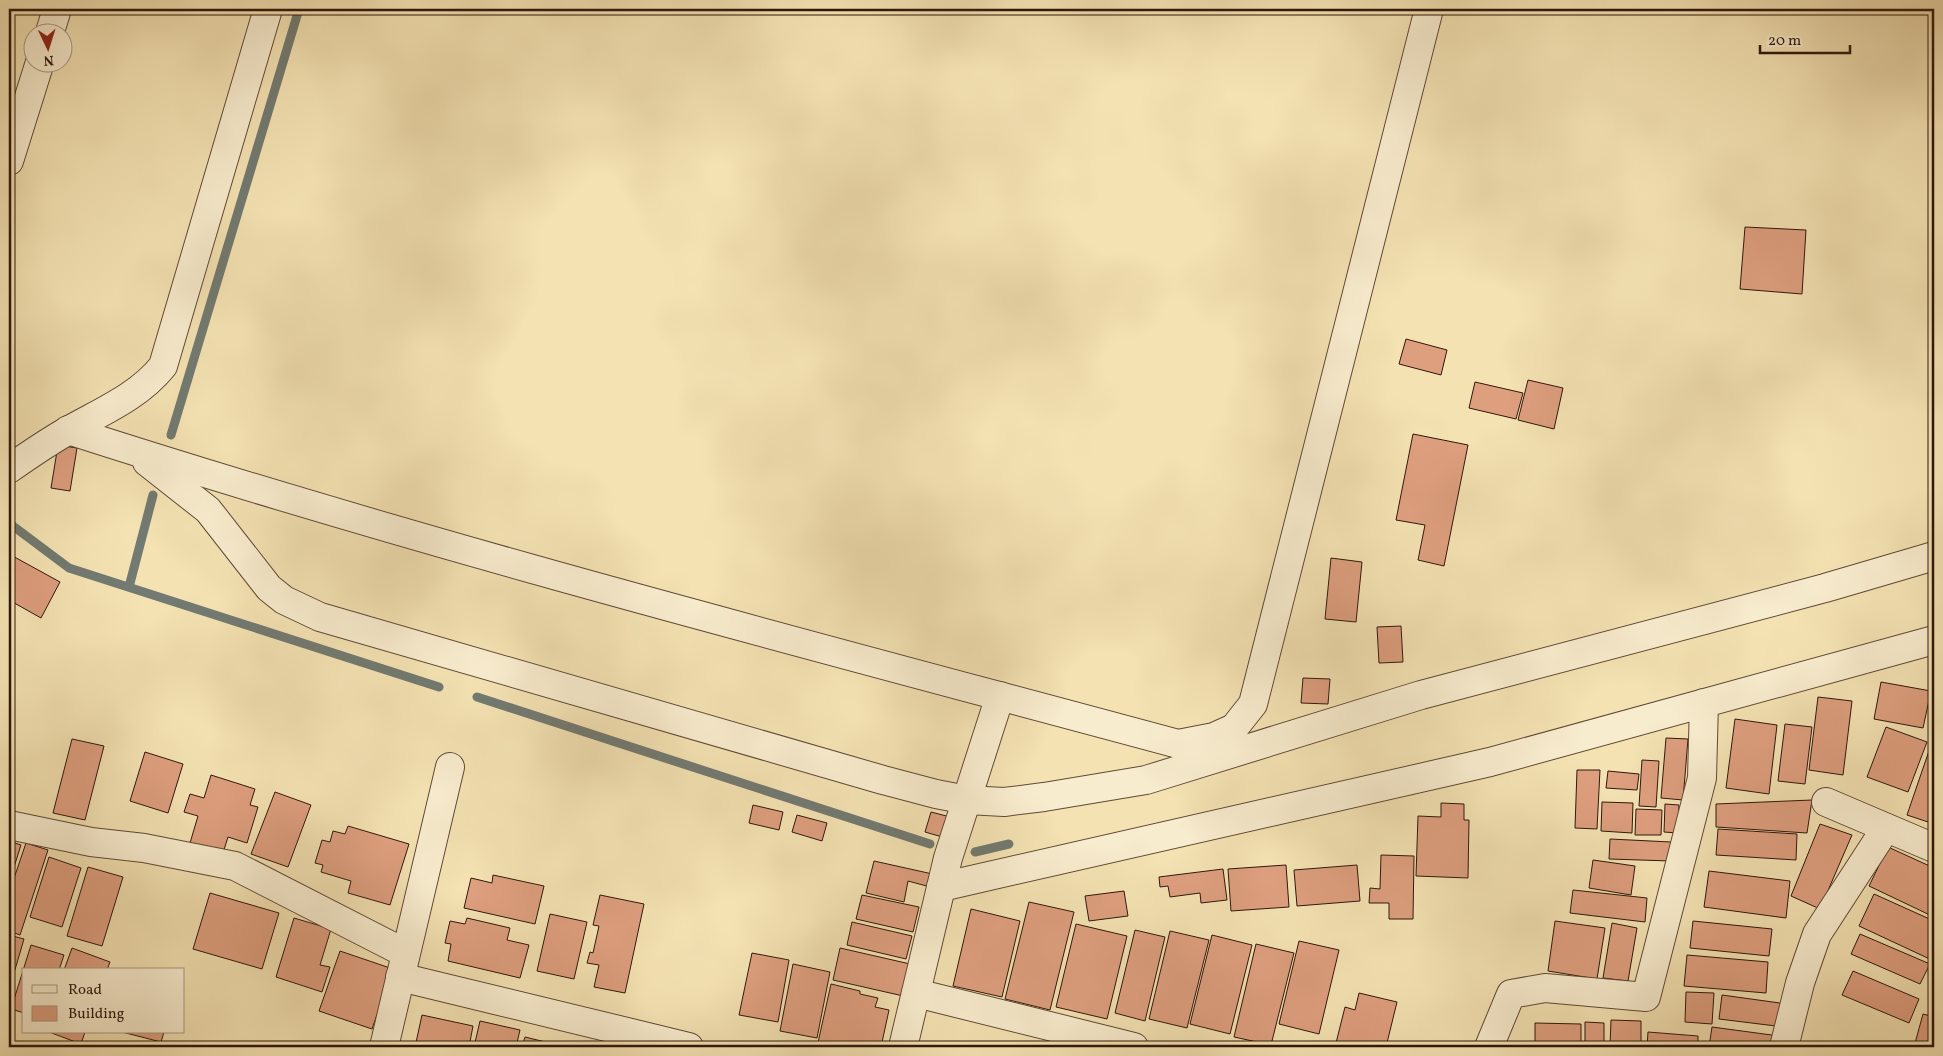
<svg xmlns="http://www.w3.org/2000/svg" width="1943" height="1056" font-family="Vollkorn,serif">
<rect width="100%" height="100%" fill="#f4e2b3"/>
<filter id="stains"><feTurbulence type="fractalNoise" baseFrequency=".004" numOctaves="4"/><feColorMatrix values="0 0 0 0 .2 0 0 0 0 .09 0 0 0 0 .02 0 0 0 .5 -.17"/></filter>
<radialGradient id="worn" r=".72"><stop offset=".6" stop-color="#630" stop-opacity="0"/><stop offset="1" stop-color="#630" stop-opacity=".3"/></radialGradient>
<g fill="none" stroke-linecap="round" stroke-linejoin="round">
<!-- stream -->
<g stroke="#727a71" stroke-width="9">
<polyline points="171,435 299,9"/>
<polyline points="9,523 69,568 439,687"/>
<polyline points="129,587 153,495"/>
<polyline points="477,697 930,844"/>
<polyline points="975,852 1009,844"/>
</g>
</g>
<!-- building -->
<g fill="#de9f7f" stroke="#2f170b">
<polygon points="1745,227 1806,230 1802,294 1740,289"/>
<polygon points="1406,339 1447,350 1441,375 1399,364"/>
<polygon points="1528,380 1563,388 1554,429 1518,420"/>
<polygon points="1475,382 1523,393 1516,419 1469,408"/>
<polygon points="1413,434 1468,445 1444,566 1418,560 1425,525 1396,520"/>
<polygon points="58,445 77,448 70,491 51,488"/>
<polygon points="9,554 60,582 41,618 9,600"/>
<polygon points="1331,558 1362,562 1356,622 1325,619"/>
<polygon points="1401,626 1403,662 1379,663 1377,627"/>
<polygon points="1303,678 1330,679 1328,704 1301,703"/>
<polygon points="1881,682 1931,691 1923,728 1874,719"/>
<polygon points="1818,697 1852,701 1843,775 1809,770"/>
<polygon points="1735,719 1777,725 1769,794 1726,788"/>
<polygon points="1785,724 1812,727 1805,784 1778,781"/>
<polygon points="1886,727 1927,742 1908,792 1867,777"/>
<polygon points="1666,738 1688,739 1683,800 1661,798"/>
<polygon points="72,739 104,746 85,820 53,813"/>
<polygon points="1931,745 1934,747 1934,824 1907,815"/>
<polygon points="145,752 183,764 168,813 130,801"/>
<polygon points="1642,760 1659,761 1656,807 1639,806"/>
<polygon points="1577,770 1600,770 1597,829 1575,828"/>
<polygon points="1608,771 1639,774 1637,790 1606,788"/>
<polygon points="211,775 255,789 250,805 258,807 247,843 228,837 223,853 190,843 198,816 184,812 190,794 204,798"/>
<polygon points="275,792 311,805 288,867 251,854"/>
<polygon points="1812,800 1807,833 1716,827 1716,804"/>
<polygon points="1602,802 1633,803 1632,833 1601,831"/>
<polygon points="1441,803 1464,804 1464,820 1469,820 1468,878 1416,876 1418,816 1441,817"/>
<polygon points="1665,804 1679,805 1678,833 1664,832"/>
<polygon points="753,805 783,812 779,830 749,823"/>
<polygon points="1636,809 1662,810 1661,835 1635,835"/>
<polygon points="931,812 958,819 953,840 925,832"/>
<polygon points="797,815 827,823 822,841 792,832"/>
<polygon points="1820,824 1852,835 1820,909 1791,896"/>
<polygon points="348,826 409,844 390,905 348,893 351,881 321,872 323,865 315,863 322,840 330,842 333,831 345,834"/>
<polygon points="1718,829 1797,834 1796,860 1716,855"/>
<polygon points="1610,839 1671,842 1671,861 1609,859"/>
<polygon points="9,841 21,845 9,883"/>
<polygon points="26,843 48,850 20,935 9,931 9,893"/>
<polygon points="1888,847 1934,868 1934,917 1869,886"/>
<polygon points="1381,855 1414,856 1413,919 1389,919 1389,903 1369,903 1370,888 1380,889"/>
<polygon points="49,857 81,868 62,927 30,917"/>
<polygon points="1593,860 1635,866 1631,895 1589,888"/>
<polygon points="874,861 937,875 934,888 908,881 904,902 866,893"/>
<polygon points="1286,865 1289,907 1231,911 1228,869"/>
<polygon points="1357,865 1360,901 1297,906 1294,870"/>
<polygon points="88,867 123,877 102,946 67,936"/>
<polygon points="1223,869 1227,900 1201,903 1200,893 1170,897 1168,886 1160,887 1159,877"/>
<polygon points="1709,871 1790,881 1786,918 1704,907"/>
<polygon points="493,875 544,886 535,924 464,908 471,878 492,883"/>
<polygon points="1573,890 1647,898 1645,922 1570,913"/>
<polygon points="1124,891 1128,916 1089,921 1085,896"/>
<polygon points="210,893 279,913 262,969 193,949"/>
<polygon points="1874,894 1934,921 1934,961 1859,926"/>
<polygon points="600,895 644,904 625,993 594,987 599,965 587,963 590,952 593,953 599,926 593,925"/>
<polygon points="862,895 919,907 913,932 856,919"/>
<polygon points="1029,902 1074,912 1050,1010 1005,999"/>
<polygon points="971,909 1020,921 1002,997 953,986"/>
<polygon points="550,914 587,922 574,979 537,971"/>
<polygon points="294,918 331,929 320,965 330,967 322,992 276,977"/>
<polygon points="467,918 510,928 507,940 529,945 520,978 448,961 451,944 445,943 450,921 465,924"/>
<polygon points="1555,921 1605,928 1597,979 1548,971"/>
<polygon points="1693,921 1772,929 1769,956 1690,948"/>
<polygon points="852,922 912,936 906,959 847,945"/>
<polygon points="1612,923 1637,928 1628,981 1603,978"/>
<polygon points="1076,924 1127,936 1107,1019 1056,1007"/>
<polygon points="1135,930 1165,937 1145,1021 1115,1013"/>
<polygon points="1170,931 1209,940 1187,1028 1149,1019"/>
<polygon points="1860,934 1930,964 1920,984 1851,954"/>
<polygon points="9,935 24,939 9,990"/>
<polygon points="1212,935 1252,945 1230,1034 1190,1024"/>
<polygon points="1299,941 1339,950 1319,1034 1279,1024"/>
<polygon points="1256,944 1294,953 1271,1045 1234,1037"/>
<polygon points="31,945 64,955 59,970 24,970 24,1013 11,1009"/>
<polygon points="72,948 110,962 107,970 64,970"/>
<polygon points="840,948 919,966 912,998 833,980"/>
<polygon points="340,951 393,969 372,1029 319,1011"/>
<polygon points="752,953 789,960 778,1022 739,1015"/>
<polygon points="1687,955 1768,962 1766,993 1684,986"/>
<polygon points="793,964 830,972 817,1038 780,1031"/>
<polygon points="1853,971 1919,999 1909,1023 1842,995"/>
<polygon points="831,984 860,991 860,994 878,998 875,1007 889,1010 881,1047 817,1047"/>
<polygon points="1686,992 1714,993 1712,1024 1685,1022"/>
<polygon points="1359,993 1397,1002 1386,1047 1335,1047 1345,1007 1355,1010"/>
<polygon points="1722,995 1787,1004 1784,1027 1719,1019"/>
<polygon points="1923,1014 1934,1017 1934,1047 1914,1047"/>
<polygon points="422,1015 473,1026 469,1047 415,1047"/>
<polygon points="1611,1020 1641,1021 1641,1047 1610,1047"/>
<polygon points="480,1021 520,1030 516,1047 474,1047"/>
<polygon points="1585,1022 1604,1023 1604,1047 1585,1047"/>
<polygon points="1535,1023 1581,1024 1581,1047 1535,1047"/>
<polygon points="1712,1027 1779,1036 1777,1047 1709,1047"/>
<polygon points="49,1032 85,1032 81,1044"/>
<polygon points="122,1032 164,1032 161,1042"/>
<polygon points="1648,1032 1698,1036 1698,1047 1647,1047"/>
<polygon points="525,1037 558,1045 557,1047 522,1047"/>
</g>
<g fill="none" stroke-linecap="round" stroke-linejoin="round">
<defs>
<g id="minor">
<polyline points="50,32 57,9"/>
<polyline points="9,161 40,62"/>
<path d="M68,430C434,548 807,644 1178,744L1214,737L1234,728L1253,704L1429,9"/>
<polyline points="147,462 208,510 269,588 284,600 320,617 883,780 936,794 967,800 1004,802 1044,797 1146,780 1421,695 1825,588 1934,556"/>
<path d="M9,469C29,455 49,441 71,429C103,411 139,396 163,366L268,9"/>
<polyline points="1826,802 1934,848"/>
<polyline points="9,825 91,842 144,848 235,866 405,953"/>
<polyline points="941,887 1490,762 1934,640"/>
<polyline points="400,977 689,1047"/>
<polyline points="916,993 1134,1047"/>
<polyline points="384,1047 450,767"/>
<polyline points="903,1047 948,858 1000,696"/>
<polyline points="1489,1047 1511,994 1545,988 1646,997 1702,778 1704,703"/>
<polyline points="1784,1047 1800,983 1817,934 1886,828"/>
</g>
</defs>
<!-- minor casing -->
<use href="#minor" stroke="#604a35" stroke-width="30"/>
<!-- minor -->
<use href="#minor" stroke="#f8ecce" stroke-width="28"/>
</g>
<!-- margin -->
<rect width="1943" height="1056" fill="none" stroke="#f4e2b3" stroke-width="30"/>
<rect x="10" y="10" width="1923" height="1036" fill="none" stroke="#2f170b" stroke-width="2.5"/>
<rect x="15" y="15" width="1913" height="1026" fill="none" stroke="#2f170b"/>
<!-- legend -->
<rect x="22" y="968" width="162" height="65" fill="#f8ecce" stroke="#a89780"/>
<rect x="32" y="985" width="25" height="8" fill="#f8ecce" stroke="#a89780"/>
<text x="68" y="994" font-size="15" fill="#2f170b">Road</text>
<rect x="32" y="1006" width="25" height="15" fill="#de9f7f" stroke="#a89780"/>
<text x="68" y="1018" font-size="15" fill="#2f170b">Building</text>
<!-- north arrow -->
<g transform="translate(48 48) rotate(176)"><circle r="24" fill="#f8ecce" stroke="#a89780"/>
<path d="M0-4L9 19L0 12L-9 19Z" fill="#8f2418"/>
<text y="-8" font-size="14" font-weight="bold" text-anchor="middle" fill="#2f170b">N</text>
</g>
<!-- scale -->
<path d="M1760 45v8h90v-8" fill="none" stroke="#2f170b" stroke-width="2.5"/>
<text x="1768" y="45" font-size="15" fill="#2f170b" stroke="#f8ecce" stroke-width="4" paint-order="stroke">20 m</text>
<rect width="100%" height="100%" filter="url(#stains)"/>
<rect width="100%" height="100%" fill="url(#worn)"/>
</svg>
